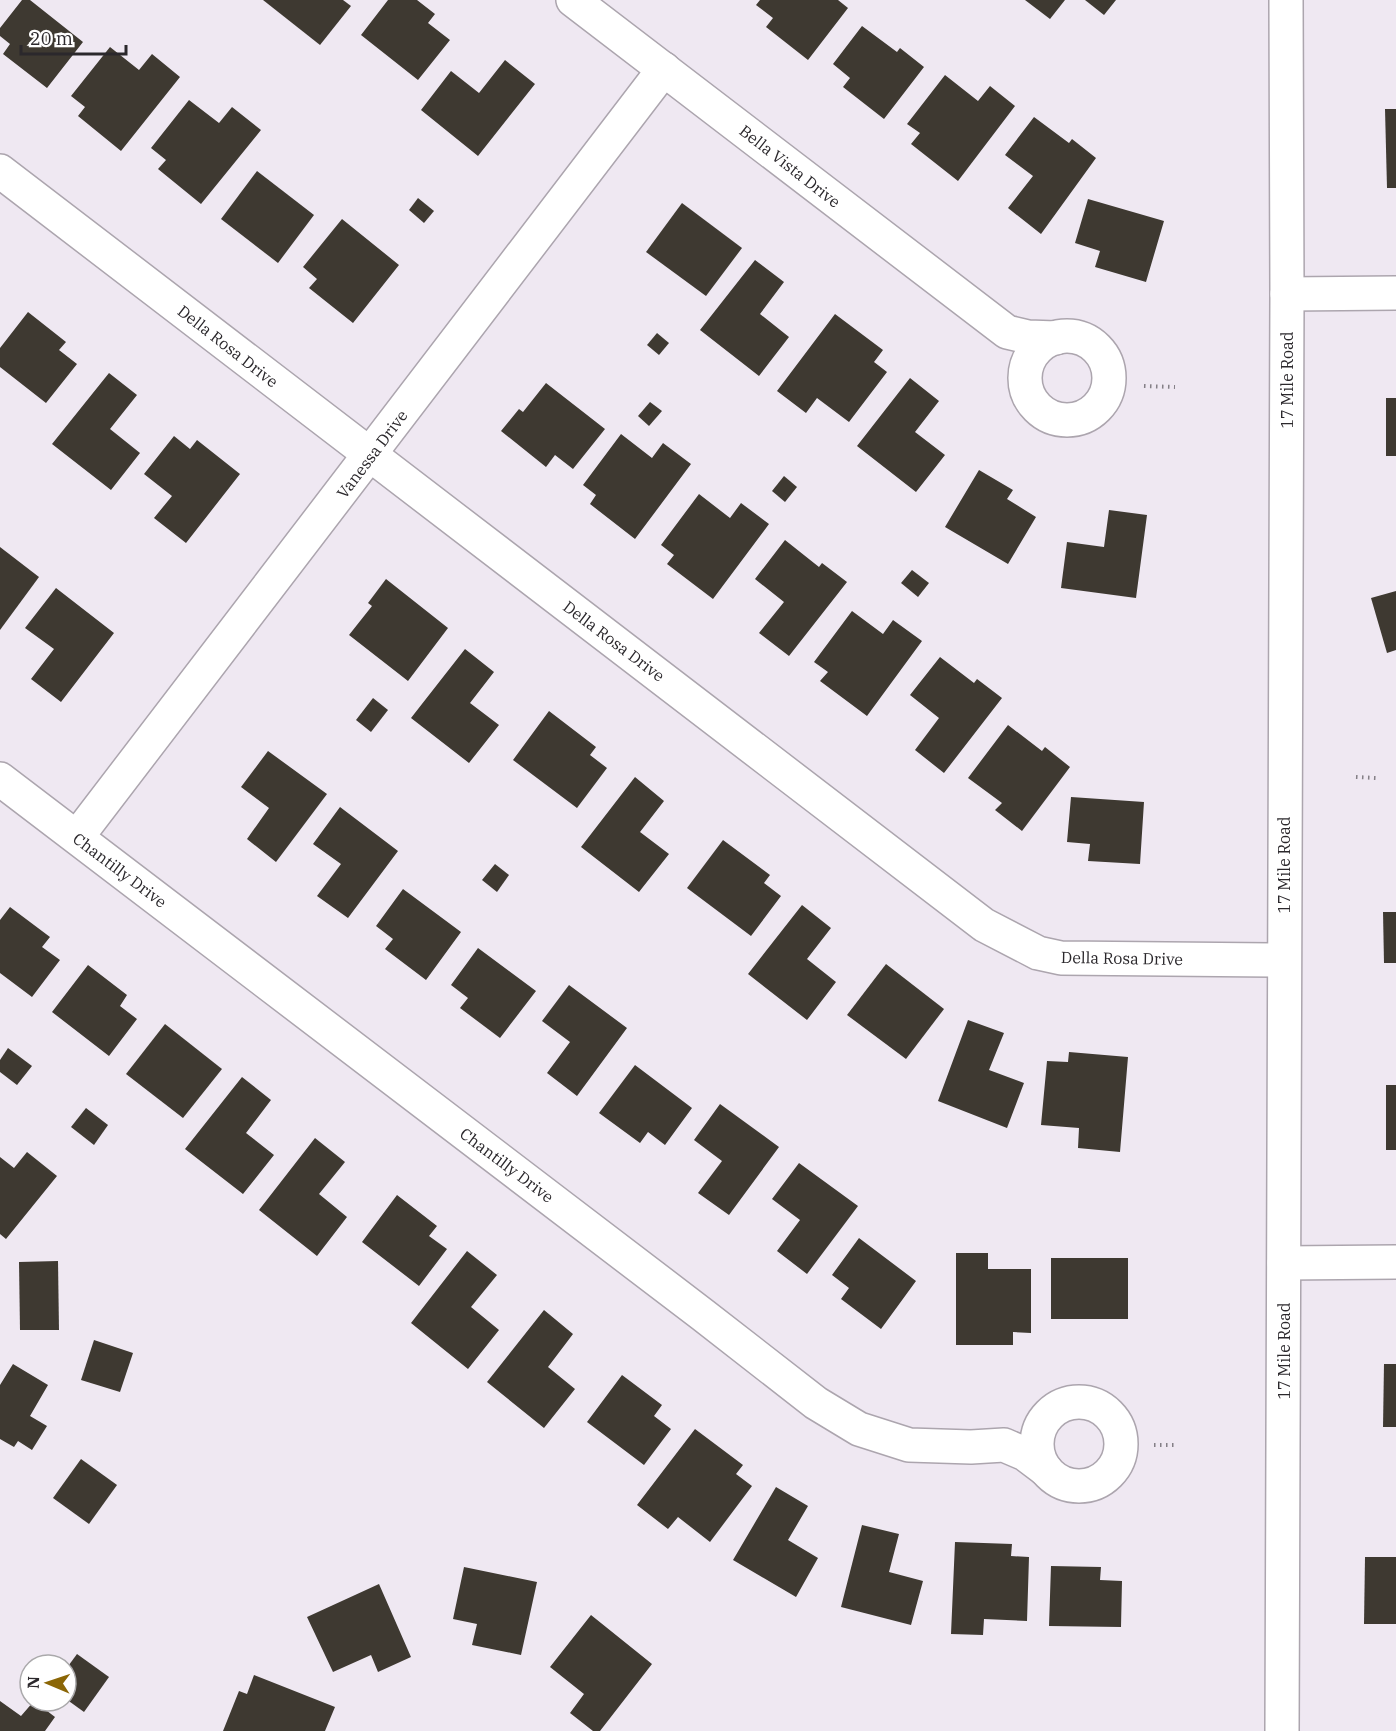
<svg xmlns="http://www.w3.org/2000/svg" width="1396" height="1731" font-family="'IBM Plex Serif',serif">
<rect width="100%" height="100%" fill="#efe8f2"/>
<!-- building -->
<g fill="#3e3931">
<polygon points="22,0 30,0 83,42 47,88 3,54 10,44 0,36 0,28"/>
<polygon points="263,0 343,0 351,6 320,45"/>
<polygon points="388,0 417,0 435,14 428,23 450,40 418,80 361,35"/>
<polygon points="760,0 838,0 848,8 808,60 766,27 773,18 756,5"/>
<polygon points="1025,0 1065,0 1050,19"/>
<polygon points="1085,0 1116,0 1104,15"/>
<polygon points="862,26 897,52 900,48 924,67 884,119 843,87 850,78 833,64"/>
<polygon points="110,47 139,70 152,54 180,77 121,151 78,116 85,107 71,96"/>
<polygon points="505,60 535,84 478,156 421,110 451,71 479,93"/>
<polygon points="945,75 978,101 990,86 1015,106 958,181 911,144 920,133 907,124"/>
<polygon points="189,100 219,123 232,107 261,130 201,204 158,169 166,160 151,148"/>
<polygon points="1385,109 1396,109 1396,188 1387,188"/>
<polygon points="1034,117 1069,143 1072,139 1096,158 1041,234 1008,208 1033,176 1005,155"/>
<polygon points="257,171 314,215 278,263 221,219"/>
<polygon points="418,198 434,211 424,223 409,210"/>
<polygon points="1088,199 1164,221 1146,282 1095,267 1100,251 1075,243"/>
<polygon points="682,203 742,248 706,296 646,252"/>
<polygon points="342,219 399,265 353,323 309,288 317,279 303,267"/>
<polygon points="755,260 784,282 760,314 789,337 759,376 700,330"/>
<polygon points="28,312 66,342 59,350 77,364 46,403 0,367 0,348"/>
<polygon points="835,314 883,350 874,362 887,372 849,422 817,398 806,413 777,391"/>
<polygon points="657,333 669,343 659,355 647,345"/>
<polygon points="109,373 137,395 110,429 140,453 111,490 52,444"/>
<polygon points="910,378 939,401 915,432 945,455 916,492 857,446"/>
<polygon points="546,383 605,429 573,469 555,455 546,467 501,431 519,409 523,412"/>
<rect x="1386" y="398" width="10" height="58"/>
<polygon points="650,402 662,411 649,426 638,416"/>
<polygon points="621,434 652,458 663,443 691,464 635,539 590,504 596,495 583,485"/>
<polygon points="174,436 190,449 197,440 240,474 186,543 154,518 172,496 144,474"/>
<polygon points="979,470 1013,490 1007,499 1036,517 1008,564 945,527"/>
<polygon points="784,476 797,487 785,502 772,491"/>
<polygon points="699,494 730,518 741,503 769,524 713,599 667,564 674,555 661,545"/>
<polygon points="1109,510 1147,515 1136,598 1061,588 1067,542 1104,547"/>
<polygon points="785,540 819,567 822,563 847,582 789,656 759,633 784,602 755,579"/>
<polygon points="0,547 39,577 0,630"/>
<polygon points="912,570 929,583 918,597 901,583"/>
<polygon points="386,579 448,628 408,681 349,635 372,606 368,603"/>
<polygon points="56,588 114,633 61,702 31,679 54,649 25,628"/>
<polygon points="1396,591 1396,650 1387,653 1371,598"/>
<polygon points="852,611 883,634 893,620 922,641 867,716 820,681 828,672 814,662"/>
<polygon points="465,649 494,672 470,703 499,725 469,763 411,718"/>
<polygon points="940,657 974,683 977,679 1002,698 944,773 915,750 939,718 910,695"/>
<polygon points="373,698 388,710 371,732 356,720"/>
<polygon points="549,711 596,747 590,755 607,768 577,808 513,760"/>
<polygon points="1008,725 1042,751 1045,747 1070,767 1022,831 995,810 1002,803 968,778"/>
<polygon points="268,751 327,794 276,862 247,839 269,808 241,787"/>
<polygon points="635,777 664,801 640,832 669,854 639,892 581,847"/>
<polygon points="1071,797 1144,802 1140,864 1088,861 1090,844 1067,842"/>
<polygon points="340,807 398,851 348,918 317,896 341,864 313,844"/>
<polygon points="723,840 770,875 764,883 781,896 751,936 687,888"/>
<polygon points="495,864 509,875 497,892 482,880"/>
<polygon points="403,889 461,932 426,980 385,949 393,939 376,926"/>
<polygon points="802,905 831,928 807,959 836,982 807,1020 748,974"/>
<polygon points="10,907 50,937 42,947 60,960 32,997 0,973 0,920"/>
<polygon points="1383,912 1396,912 1396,963 1384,963"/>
<polygon points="478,948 536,991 500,1038 460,1008 468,998 451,985"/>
<polygon points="886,964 944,1009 906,1059 847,1015"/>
<polygon points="88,965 127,995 120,1006 137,1019 109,1056 52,1012"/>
<polygon points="569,985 627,1028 577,1096 547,1073 570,1042 542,1021"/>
<polygon points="968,1020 1004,1033 989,1070 1024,1083 1007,1128 938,1101"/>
<polygon points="165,1024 222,1069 183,1118 126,1074"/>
<polygon points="8,1048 32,1066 17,1085 0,1072 0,1060"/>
<polygon points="1069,1052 1128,1057 1120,1152 1078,1148 1079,1128 1041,1125 1047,1061 1068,1062"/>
<polygon points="635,1065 692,1108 665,1145 648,1132 640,1143 599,1113"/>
<polygon points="242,1077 271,1100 246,1133 274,1155 243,1194 185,1149"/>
<rect x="1386" y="1085" width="10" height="65"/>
<polygon points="720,1104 779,1147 729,1215 698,1193 722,1161 694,1140"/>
<polygon points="86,1108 108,1125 94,1145 71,1127"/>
<polygon points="315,1138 345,1162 319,1194 347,1217 317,1256 259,1210"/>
<polygon points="27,1152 57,1176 6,1239 0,1234 0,1157 14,1168"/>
<polygon points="799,1163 858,1206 807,1274 777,1251 800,1220 772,1199"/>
<polygon points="397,1195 437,1226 429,1236 447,1249 419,1286 362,1242"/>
<polygon points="859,1238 916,1281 881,1329 841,1299 849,1288 832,1275"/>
<polygon points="467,1251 497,1275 471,1307 499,1330 468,1369 411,1323"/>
<polygon points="956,1253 988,1253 988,1269 1031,1269 1031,1333 1013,1332 1013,1345 956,1345"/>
<rect x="1051" y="1258" width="77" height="61"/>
<polygon points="58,1261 59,1330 20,1330 19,1262"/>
<polygon points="544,1310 573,1334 548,1367 575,1389 544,1428 487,1382"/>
<polygon points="94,1340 133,1353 120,1392 81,1380"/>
<polygon points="13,1364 48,1385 30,1416 47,1426 32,1450 18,1441 14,1447 0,1439 0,1385"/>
<polygon points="1384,1364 1396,1364 1396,1427 1383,1427"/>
<polygon points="622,1375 662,1405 654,1416 671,1429 644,1465 587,1422"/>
<polygon points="695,1429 743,1465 736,1474 752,1486 710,1542 678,1517 668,1529 637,1505"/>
<polygon points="81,1459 117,1485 89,1524 53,1498"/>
<polygon points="776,1487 808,1506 788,1540 818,1558 796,1597 733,1560"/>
<polygon points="862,1525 899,1534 889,1572 923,1581 911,1625 841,1607"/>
<polygon points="955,1542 1012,1544 1011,1556 1029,1557 1027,1621 984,1619 983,1635 951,1634"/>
<polygon points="1365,1557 1396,1557 1396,1624 1364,1624"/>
<polygon points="1051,1566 1101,1567 1100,1580 1122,1581 1121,1627 1049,1626"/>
<polygon points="464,1567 537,1582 521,1655 472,1645 477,1624 453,1619"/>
<polygon points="379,1584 411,1657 378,1672 371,1655 333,1672 307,1617"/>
<polygon points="591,1615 652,1664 600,1731 593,1731 570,1713 584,1694 550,1667"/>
<polygon points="77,1654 109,1677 84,1712 66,1699 66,1669"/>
<polygon points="254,1675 335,1707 325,1731 223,1731 239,1691 247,1694"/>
<polygon points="0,1701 21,1716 34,1701 55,1717 45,1731 0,1731"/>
</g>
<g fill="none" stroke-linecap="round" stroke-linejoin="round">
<defs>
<g id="minor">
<polyline points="573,0 1007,332 1028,337 1056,338"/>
<polyline points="0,171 984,925 1038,953 1061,958 1283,960"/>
<polyline points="1287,294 1396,293"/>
<circle cx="1067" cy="378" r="42"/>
<polyline points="0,779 703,1315 816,1403 859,1429 909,1445 971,1447 1004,1445 1025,1454 1046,1470"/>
<polyline points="77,837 664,69"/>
<polyline points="1284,1263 1396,1262"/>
<circle cx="1079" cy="1444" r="42"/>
<polyline points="1282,1731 1287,294 1286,0"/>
</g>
</defs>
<!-- minor casing -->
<use href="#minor" stroke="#aca5ae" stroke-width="36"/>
<!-- path -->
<g stroke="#847f86" stroke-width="4" stroke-dasharray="1.5 4.5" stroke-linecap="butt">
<polyline points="1144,386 1175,387"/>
<polyline points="1356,777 1376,778"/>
<polyline points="1154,1445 1175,1445"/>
</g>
<!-- minor -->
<use href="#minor" stroke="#fff" stroke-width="33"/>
</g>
<g text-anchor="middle" stroke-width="6" stroke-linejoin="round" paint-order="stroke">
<!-- street labels -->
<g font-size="16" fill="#2b282c" stroke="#fff">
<text transform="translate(790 166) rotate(38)" y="6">Bella Vista Drive</text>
<text transform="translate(228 346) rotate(38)" y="6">Della Rosa Drive</text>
<text transform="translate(1287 380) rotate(-90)" y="6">17 Mile Road</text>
<text transform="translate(372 454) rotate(-53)" y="6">Vanessa Drive</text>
<text transform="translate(614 641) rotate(37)" y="6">Della Rosa Drive</text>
<text transform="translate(1284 865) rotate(-90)" y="6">17 Mile Road</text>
<text transform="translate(120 870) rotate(37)" y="6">Chantilly Drive</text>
<text transform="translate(1122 958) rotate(1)" y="6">Della Rosa Drive</text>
<text transform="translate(507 1165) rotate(37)" y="6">Chantilly Drive</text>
<text transform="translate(1284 1351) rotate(-90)" y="6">17 Mile Road</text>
</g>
</g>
<!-- north arrow -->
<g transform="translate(48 1683) rotate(272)"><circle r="28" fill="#ffffff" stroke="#aaa9ab" stroke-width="1.5"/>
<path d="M0-4.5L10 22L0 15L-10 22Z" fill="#8b6606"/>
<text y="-9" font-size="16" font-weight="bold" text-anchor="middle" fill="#2b282c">N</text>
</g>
<!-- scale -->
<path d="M21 45v9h105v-9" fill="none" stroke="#2b282c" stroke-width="3"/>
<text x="30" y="45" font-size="18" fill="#2b282c" stroke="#ffffff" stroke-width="4.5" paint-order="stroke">20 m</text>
</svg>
